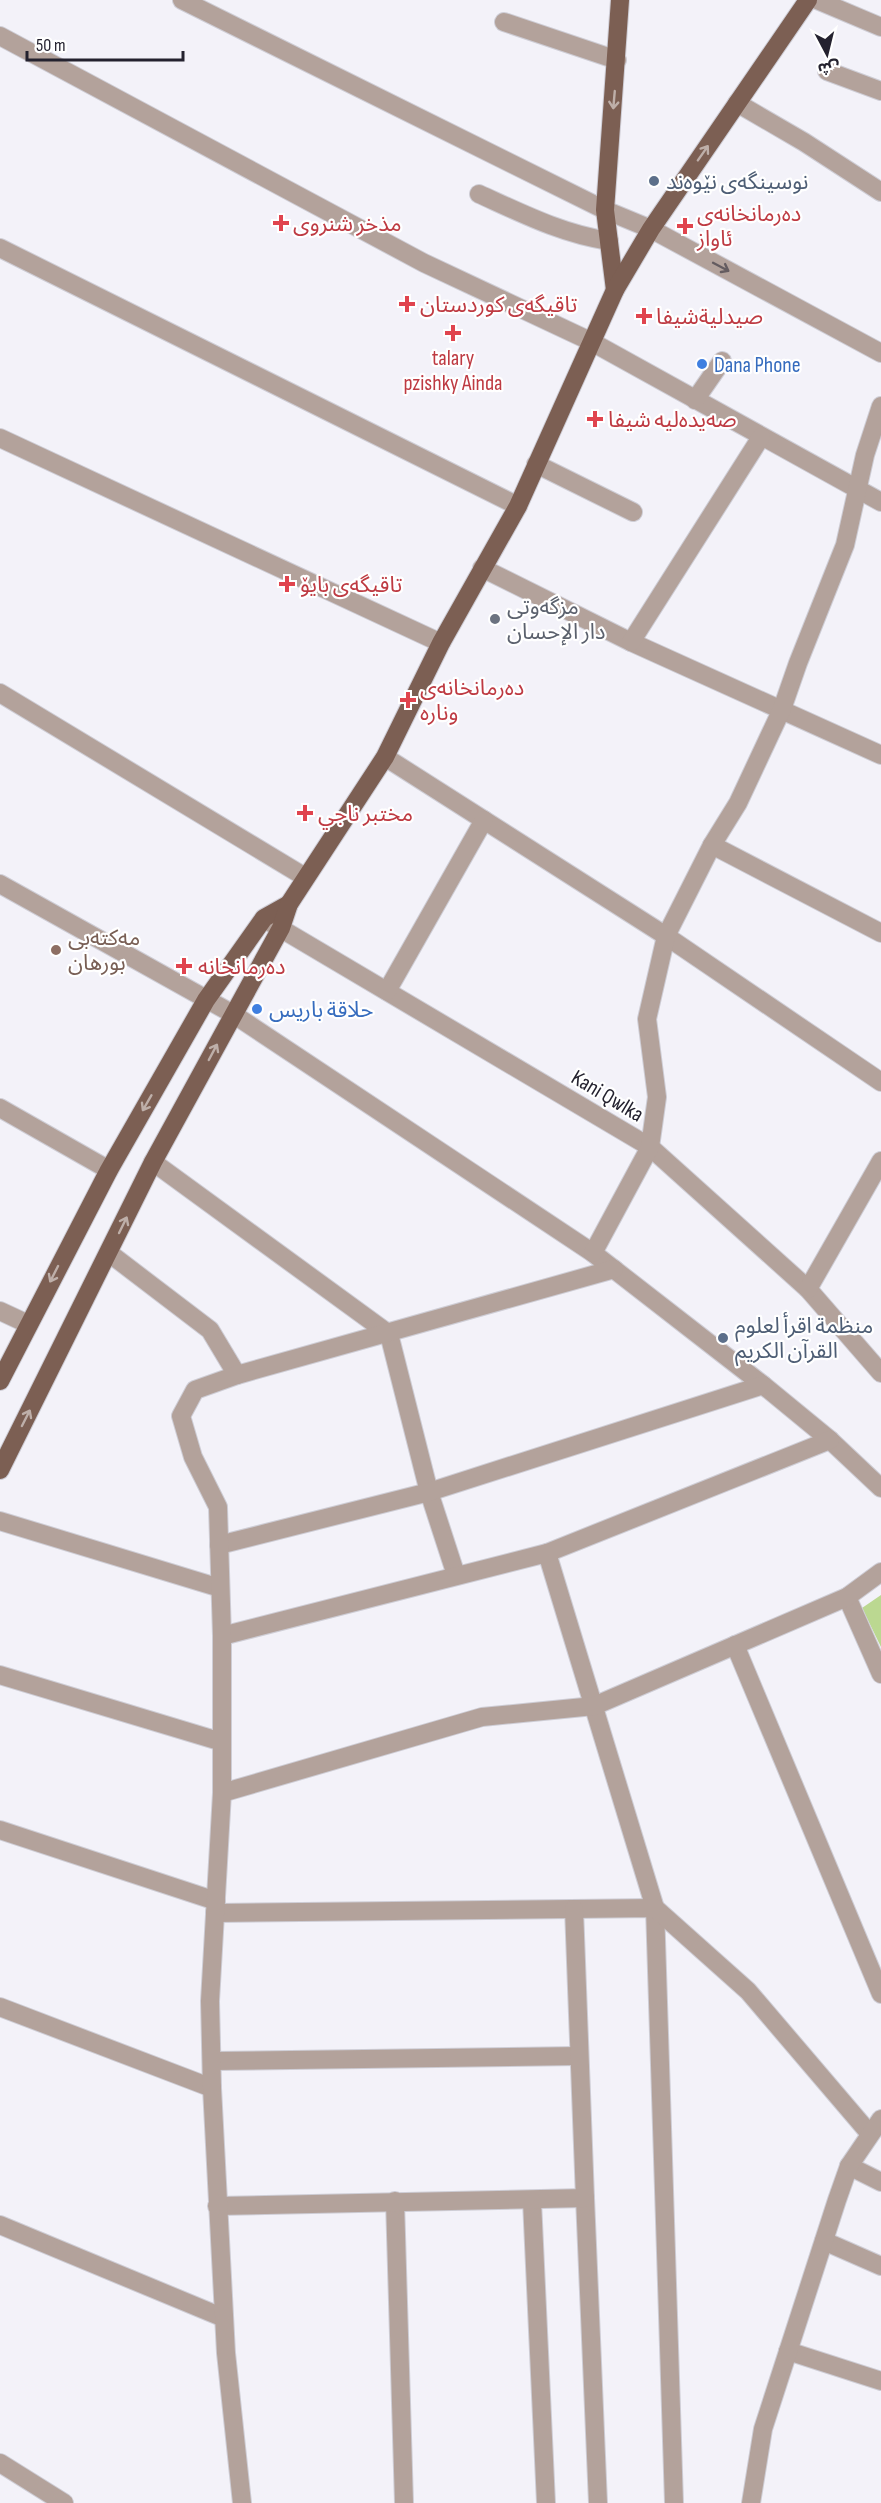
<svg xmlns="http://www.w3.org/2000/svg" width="881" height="2503" font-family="'Sofia Sans Condensed','Noto Sans Arabic',sans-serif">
<rect width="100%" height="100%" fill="#f3f2f9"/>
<!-- green -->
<polygon fill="#bbd891" points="881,1595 881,1647 862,1608"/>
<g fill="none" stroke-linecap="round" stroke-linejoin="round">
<defs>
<g id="minor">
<polyline points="182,0 605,210 651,229 881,353"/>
<polyline points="817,0 881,27"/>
<polyline points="504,22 617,60"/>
<polyline points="0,36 424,263 590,341 881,502"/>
<polyline points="827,71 881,91"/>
<polyline points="737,103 804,142 881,192"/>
<path d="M479,194C521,213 562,234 609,241"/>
<polyline points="0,248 518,506"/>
<polyline points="695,400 722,361"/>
<polyline points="0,438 441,643"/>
<polyline points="536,464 633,512"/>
<polyline points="482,568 631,642 881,755"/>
<polyline points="631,642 761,437"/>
<polyline points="0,693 305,877"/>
<polyline points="385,757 666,936 881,1082"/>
<polyline points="712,845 881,933"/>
<polyline points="0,884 233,1014 593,1253 763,1385 830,1440 881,1488"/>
<polyline points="268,921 650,1147 808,1289 881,1373"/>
<polyline points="387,991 484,820"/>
<polyline points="0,1108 109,1170"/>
<polyline points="153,1162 389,1334 429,1492 456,1575"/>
<polyline points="109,1253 210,1330 237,1375"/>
<polyline points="593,1253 650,1147 657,1097 647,1019 666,936 712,845 738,803 782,709 798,663 845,545 865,455 881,406"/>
<polyline points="808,1289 881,1161"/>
<polyline points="0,1311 28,1324"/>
<polyline points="0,1521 220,1588"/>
<polyline points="219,1545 429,1492 763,1385"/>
<polyline points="547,1553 655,1908 674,2503"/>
<polyline points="847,1597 881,1674"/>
<polyline points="222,1636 547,1553 830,1440"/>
<polyline points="735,1645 881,1994"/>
<polyline points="0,1675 222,1742"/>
<polyline points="222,1793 482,1717 594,1706 847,1597 881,1572"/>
<polyline points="0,1830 216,1901"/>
<polyline points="215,1913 655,1908 748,1991 870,2134"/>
<polyline points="0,2007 212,2088"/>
<polyline points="212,2061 579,2056"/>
<polyline points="849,2166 881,2182"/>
<polyline points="585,2198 598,2503"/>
<polyline points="395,2201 404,2503"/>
<polyline points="532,2201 546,2503"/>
<polyline points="217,2206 585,2198 574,1909"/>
<polyline points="0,2225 224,2318"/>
<polyline points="824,2241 881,2266"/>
<polyline points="788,2351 881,2381"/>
<polyline points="0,2463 64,2503"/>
<polyline points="242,2503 226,2353 212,2088 210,2001 222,1793 222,1636 218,1507 193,1457 181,1416 195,1390 237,1375 614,1269"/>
<polyline points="751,2503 763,2429 837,2200 849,2166 881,2119"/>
</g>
<g id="major">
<polyline points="615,290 605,210 620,0"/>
<polyline points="0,1381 109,1170 206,1000 264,918 289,904"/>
<polyline points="0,1470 153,1162 281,928 289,904 385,757 441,643 518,506 615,290 651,229 808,0"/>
</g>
</defs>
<!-- minor casing -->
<use href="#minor" stroke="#cecdd5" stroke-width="20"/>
<!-- major casing -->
<use href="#major" stroke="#cecdd5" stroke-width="20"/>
<!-- minor -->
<use href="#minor" stroke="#b3a29b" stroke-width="18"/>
<!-- major -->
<use href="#major" stroke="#7c5f53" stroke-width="18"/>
</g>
<!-- one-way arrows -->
<defs><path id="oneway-shaft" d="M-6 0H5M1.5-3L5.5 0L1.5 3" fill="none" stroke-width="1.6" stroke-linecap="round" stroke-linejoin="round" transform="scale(1.5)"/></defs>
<g stroke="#beafa9">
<use href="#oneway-shaft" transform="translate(614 100) rotate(95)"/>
<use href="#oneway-shaft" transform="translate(703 153) rotate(-55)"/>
<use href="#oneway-shaft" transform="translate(213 1052) rotate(-62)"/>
<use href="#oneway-shaft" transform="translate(147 1103) rotate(120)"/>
<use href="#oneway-shaft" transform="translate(123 1225) rotate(-64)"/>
<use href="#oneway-shaft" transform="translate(54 1274) rotate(117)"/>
<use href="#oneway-shaft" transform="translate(26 1418) rotate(-63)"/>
</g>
<use stroke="#645c60" href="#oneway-shaft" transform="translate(721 267) rotate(28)"/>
<!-- markers -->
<g fill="#5c6f8a" stroke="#fff" stroke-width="2">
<circle cx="654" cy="181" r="6"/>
<circle cx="723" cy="1338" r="6"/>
</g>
<g fill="#e0444e" stroke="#fff" stroke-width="2">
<path d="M278 214h6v6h6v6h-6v6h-6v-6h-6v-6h6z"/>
<path d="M682 217h6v6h6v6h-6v6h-6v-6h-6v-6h6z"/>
<path d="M404 295h6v6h6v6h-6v6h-6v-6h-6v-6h6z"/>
<path d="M641 307h6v6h6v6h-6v6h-6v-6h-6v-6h6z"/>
<path d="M450 324h6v6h6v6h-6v6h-6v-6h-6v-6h6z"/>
<path d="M592 410h6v6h6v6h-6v6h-6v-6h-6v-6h6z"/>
<path d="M284 575h6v6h6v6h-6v6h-6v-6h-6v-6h6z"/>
<path d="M405 691h6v6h6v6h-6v6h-6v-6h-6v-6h6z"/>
<path d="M302 804h6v6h6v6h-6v6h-6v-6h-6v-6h6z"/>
<path d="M181 957h6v6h6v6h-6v6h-6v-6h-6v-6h6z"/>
</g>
<g fill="#3f7fe0" stroke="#fff" stroke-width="2">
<circle cx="702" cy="364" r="6"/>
<circle cx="257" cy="1009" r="6"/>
</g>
<circle fill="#6b7280" stroke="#fff" stroke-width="2" cx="495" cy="619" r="6"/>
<circle fill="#8d6e63" stroke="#fff" stroke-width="2" cx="56" cy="950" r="6"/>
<g text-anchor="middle" stroke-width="4.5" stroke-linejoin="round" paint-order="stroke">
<!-- service labels -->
<g font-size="22" fill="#4e5e75" stroke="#fff" text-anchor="start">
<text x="666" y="189">نوسینگەی نێوەند</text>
<text x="735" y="1333">منظمة اقرأ لعلوم<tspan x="735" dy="25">القرآن الكريم</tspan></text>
</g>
<!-- health labels -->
<g font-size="22" fill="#be3a42" stroke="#fff" text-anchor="start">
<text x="697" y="221">دەرمانخانەی<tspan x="697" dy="25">ئاواز</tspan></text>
<text x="293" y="231">مذخر شنروی</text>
<text x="420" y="312">تاقیگەی کوردستان</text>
<text x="656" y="324">صیدلیةشیفا</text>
<text x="453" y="365" text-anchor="middle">talary<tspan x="453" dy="25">pzishky Ainda</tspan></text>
<text x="608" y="427">صەیدەلیە شیفا</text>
<text x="300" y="592">تاقیگەی بایۆ</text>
<text x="420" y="695">دەرمانخانەی<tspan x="420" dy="25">ونارە</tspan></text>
<text x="318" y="821">مختبر ناجي</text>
<text x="198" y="974">دەرمانخانە</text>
</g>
<!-- shop labels -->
<g font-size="22" fill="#366cbe" stroke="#fff" text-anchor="start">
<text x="714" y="372">Dana Phone</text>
<text x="269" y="1017">حلاقة باریس</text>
</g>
<!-- worship labels -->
<g font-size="22" fill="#5b616d" stroke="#fff" text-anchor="start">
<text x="507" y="614">مزگەوتی<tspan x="507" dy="25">دار الإحسان</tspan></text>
</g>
<!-- education labels -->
<g font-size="22" fill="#785e54" stroke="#fff" text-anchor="start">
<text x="68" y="945">مەکتەبی<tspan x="68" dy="25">بورهان</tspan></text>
</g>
<!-- street labels -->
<g font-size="22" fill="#24222f" stroke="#fff">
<text transform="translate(608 1095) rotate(31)" y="8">Kani Qwlka</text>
</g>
</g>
<!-- north arrow -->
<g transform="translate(827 54) rotate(173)" stroke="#ffffff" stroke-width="4.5" paint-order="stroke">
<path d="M0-4.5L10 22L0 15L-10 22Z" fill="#24222f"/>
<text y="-9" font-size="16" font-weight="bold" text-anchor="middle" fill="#24222f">ش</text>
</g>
<!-- scale -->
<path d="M27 51v9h156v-9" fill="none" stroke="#24222f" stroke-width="3"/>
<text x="36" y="51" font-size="18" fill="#24222f" stroke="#ffffff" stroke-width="4.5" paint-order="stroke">50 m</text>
</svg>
